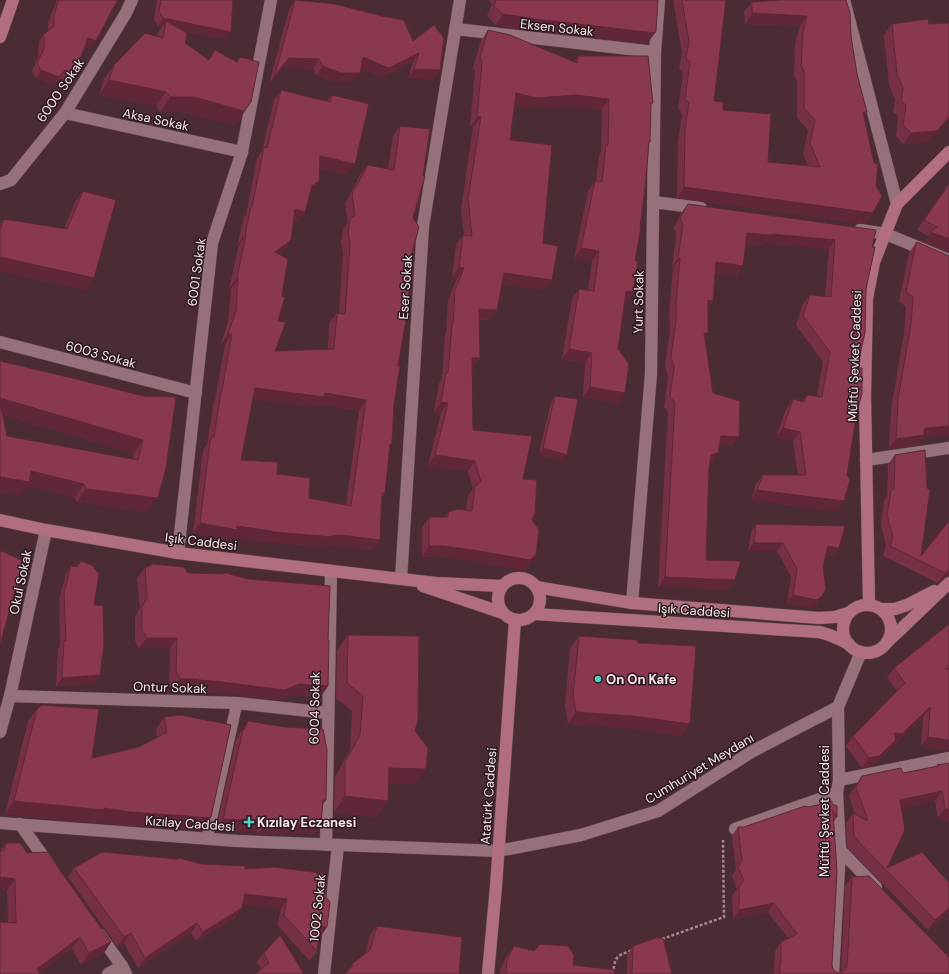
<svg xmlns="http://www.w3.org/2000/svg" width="949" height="974" font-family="'DM Sans',sans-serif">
<rect width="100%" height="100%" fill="#4c2c33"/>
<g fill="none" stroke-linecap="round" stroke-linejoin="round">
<defs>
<polyline id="lane" points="207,839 237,703"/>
<g id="street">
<polyline points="844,0 897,204"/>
<polyline points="456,29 655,52"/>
<polyline points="65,113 242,152"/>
<polyline points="0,184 11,180 65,113 126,13 132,0"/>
<polyline points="653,202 701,208"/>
<polyline points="860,230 886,234 949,260"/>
<polyline points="0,342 196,393"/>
<polyline points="866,460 949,448"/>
<polyline points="178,553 212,243 242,152 271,0"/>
<polyline points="401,579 423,226 460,0"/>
<polyline points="632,603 651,374 655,52 659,0"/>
<polyline points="10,696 237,703 328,713"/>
<polyline points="0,732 10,696 46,530"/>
<polyline points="839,780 949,758"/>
<polyline points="0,823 237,841 498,851 581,835 658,811 753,751 838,707"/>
<polyline points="20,824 50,866"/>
<polyline points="735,829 837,793"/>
<polyline points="326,845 331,571"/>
<polyline points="840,850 876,887"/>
<polyline points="99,934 122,966 126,974"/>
<polyline points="108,974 122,966"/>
<polyline points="324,974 338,845"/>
<polyline points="833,974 840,850 837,793 839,780 838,707 861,652"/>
</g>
<g id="secondary">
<polyline points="0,37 13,0"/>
<polyline points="0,520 46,530 178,553 401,579 436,583 502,586"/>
<circle cx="519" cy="599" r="21"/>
<polyline points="423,586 503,613"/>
<polyline points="536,587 632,603 819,618 835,617 848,613"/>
<polyline points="869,604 865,397 867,299 874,262 897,204 949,152"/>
<circle cx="867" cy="629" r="24"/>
<polyline points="881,609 895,609 907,605 934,591"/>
<path d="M534,614L819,632C830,634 839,639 849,644"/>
<polyline points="887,642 899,631 949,583"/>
<polyline points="488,974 496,886 515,620"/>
</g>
</defs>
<!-- lane casing -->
<use href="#lane" stroke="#664a51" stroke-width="12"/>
<!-- street casing -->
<use href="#street" stroke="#664a51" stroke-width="13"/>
<!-- secondary casing -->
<use href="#secondary" stroke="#664a51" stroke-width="13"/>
<!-- path -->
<g stroke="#a3888e" stroke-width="2.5" stroke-dasharray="3 2" stroke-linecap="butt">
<polyline points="662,939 724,917 723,840"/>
<path d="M613,974C615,956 616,956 633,950"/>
</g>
<!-- lane -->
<use href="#lane" stroke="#977179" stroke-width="11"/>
<!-- street -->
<use href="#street" stroke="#977179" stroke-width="12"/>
<!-- secondary -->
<use href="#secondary" stroke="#b16e7f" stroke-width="12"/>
</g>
<!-- wall -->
<g fill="#763043" fill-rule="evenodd">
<polygon points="57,0 118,0 90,49 85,47 72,75 65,80 60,78 54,85 36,78 32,71 38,57 39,42 44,34 48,31 48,23"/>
<polygon points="157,0 233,0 226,39 183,31 185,43 208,60 215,50 241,117 234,125 183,112 160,112 156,106 99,95 104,79 114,65 156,36 162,27 158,26 154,19"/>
<polygon points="295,0 413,41 440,70 433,80 408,78 413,62 382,77 361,69 353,82 334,82 316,75 313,69 283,67 269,84 289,10"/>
<polygon points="489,0 658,0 647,44 527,30 496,25 487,16 492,4"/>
<polygon points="673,0 726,0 714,101 723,110 768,162 808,166 803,154 808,130 797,118 797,81 794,76 795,43 800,26 745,24 744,12 752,2 781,0 851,36 864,116 873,213 866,224 677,198 678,141 682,114 678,109 683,73 679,68 682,53"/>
<polygon points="892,24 929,142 903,144 896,136 898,116 893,112 895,99 889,85 884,35"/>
<polygon points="488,30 574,62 578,56 651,105 649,144 635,261 633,292 626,302 625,302 618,349 625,393 618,403 583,397 585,363 562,359 572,299 579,289 588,290 592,261 574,258 588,191 595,181 596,181 599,155 601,152 602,109 568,106 529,108 515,104 510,140 543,243 552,280 545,290 502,284 497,310 490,320 479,320 472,368 473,430 523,479 532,520 529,566 523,570 466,560 435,556 422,557 422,528 429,517 445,517 448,512 466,510 468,496 473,489 468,471 428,466 441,413 434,412 439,383 442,379 445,334 446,333 448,300 457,278 452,277 456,245 463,235 464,235 461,209 473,127 470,127 475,71 473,67 481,41"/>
<path d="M281,90L327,101L332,95L347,174L319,168V181L312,191L310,193L305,212L298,222L294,221L291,240L284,250L279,254L282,296L275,351L328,349L329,323L337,313H339L343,253L341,242L343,229L348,223L345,204L360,175L368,165L388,169L393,136L400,126L413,218L404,320L398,366L385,493L382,497L373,550L334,545L319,547L314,546L265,542L232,537L230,540L193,533L203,450L207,444L214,401L215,400L225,344H221L228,322L231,289H229L239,245H237L244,217L246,215L257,158L262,151L274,100ZM253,399L317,407L320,404L359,411L346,505L309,498L277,474L241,460Z"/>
<polygon points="949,183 949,252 924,242 928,236 917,230"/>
<polygon points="83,191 94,278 86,290 0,271 0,224 4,219 64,229 75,202"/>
<polygon points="688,204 872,247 866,289 857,368 857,411 838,511 751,500 756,484 763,475 798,475 793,441 776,437 786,409 793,399 802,401 807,395 817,396 823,362 796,325 803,304 810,295 825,297 829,249 765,243 762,245 746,244 737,276 715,273 713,301 708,307 705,338 713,393 733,446 719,446 711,463 710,463 709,468 706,560 728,589 658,587 668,412 664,407 668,377 665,365 670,331 669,314 673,268 672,267 676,234 674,228 681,213"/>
<polygon points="916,243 923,437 918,445 889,449 891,409 904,333 906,307 899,301 909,253"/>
<path d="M0,361L143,396L148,512L77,502L75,498L27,486L20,495L0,492ZM3,415L134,453L132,459L7,436Z"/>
<polygon points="555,396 567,455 563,461 539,454 551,402"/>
<polygon points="895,455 921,556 949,521 947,576 938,583 883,556 886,546 881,525 884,501 887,496 888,464"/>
<polygon points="756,524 839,548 833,556 826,555 823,567 822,596 816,604 811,608 787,603 791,577 777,551 748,551 751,532"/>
<polygon points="71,566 94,605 100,675 94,683 56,686 58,649 60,646 59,600 66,574"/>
<polygon points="145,568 188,573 328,640 328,686 321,696 292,695 278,700 205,691 191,690 191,689 173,689 169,682 170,648 139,648 135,641 135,617 140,608 137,578"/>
<polygon points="949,624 949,750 921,747 923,717 895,744 893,744 889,750 872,766 862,768 846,746 853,736 897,691 887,678 894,668"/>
<polygon points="348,635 415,731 415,784 388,784 388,801 377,817 334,812 335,777 350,750 352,711 336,698 337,651"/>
<polygon points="579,636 682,736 625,728 568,724 565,706 570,648"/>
<polygon points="37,709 92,758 139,747 157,738 156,729 164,717 211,817 202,829 201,829 200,831 178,828 121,825 97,821 95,823 5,814 28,721"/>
<polygon points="248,721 322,805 321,824 314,834 258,834 257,831 216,830 236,740"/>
<polygon points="937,765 948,822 938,818 935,801 901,808 887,868 949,883 949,912 928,930 852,852 847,846 846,823 853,813 855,814 849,796 855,786 862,776 903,773 936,767"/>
<polygon points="823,799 832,804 837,817 833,823 832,965 833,969 835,971 838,973 841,972 845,886 852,877 949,974 774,974 774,970 775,951 781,942 788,938 768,912 733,919 732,896 737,889 732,876 736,870 732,836 738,827 744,827 819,804"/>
<polygon points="6,843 27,853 111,942 104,953 81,965 72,948 39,973 8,923 7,890 0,889 0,851"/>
<polygon points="202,864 245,869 275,867 321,936 318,936 317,951 310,961 277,925 281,909 243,904 242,908 235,918 196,941 191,933 138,968 124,943 117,946 68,877 74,868"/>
<polygon points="377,926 459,974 346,974 352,964 365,954 370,935"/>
<polygon points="514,946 573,965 614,974 500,974 500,970 507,956"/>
<polygon points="633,946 672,974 627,974 627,955"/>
<polygon points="264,953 304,974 261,969 257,962"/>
</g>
<!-- shaded-wall -->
<g fill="#602737">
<polygon points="752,13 807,16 800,26 745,24"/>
<polygon points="503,14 655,33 647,44 527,30 496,25"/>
<polygon points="163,18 231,32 226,39 165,27 166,21 162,27 158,26"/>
<polygon points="88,38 96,41 90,49 83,46"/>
<polygon points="419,53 413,62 382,77 356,67 363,57"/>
<polygon points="289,58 319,59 313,69 283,67 269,84 275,75"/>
<polygon points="323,66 360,73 353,82 334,82 316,75"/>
<polygon points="77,67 72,75 65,80 70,72"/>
<polygon points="414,69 440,70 433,80 408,78"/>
<polygon points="41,70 65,70 54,85 36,78"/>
<polygon points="109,80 166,92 156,106 99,95"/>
<polygon points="516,93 575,95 609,99 602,109 568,106 529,108 509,103"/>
<polygon points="170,97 194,97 251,102 241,117 234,125 183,112 160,112"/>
<polygon points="863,112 867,112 860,122"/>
<polygon points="477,117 481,117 473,127 470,127"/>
<polygon points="949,117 949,119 929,142 903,144 911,133"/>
<polygon points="320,156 355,164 347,174 313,166"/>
<polygon points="319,181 312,191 304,197 312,186"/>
<polygon points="684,187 873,213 866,224 677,198"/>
<polygon points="295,209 305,212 298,222 288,219"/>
<polygon points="931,232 949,239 949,252 924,242"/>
<polygon points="747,233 772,234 835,240 829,249 765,243 762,245 741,243"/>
<polygon points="245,235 246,235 239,245 237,245"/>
<polygon points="291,240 284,250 268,262 275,252"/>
<polygon points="581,248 599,251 592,261 574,258"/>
<polygon points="0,257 94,278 86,290 0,271"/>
<polygon points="678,258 680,258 673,268 672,267"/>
<polygon points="716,262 743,266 737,276 709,272"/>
<polygon points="459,267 464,268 457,278 452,277"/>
<polygon points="504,273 552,280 545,290 496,283"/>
<polygon points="237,278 238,279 231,289 229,289"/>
<polygon points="626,291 633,292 626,302 619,301"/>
<polygon points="708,300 713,301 706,310"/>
<polygon points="479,309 497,310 490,320 472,319"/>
<polygon points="704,333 708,333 702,343"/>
<polygon points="228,334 232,334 225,344 221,344"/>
<polygon points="569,349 592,353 585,363 562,359"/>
<polygon points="472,358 480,358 473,368"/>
<polygon points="590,387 625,393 618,403 583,397"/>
<polygon points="255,388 325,393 366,400 359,411 320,404 317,407 248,399"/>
<polygon points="0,398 143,440 134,453 0,414"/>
<polygon points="441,402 448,403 441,413 434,412"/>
<polygon points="949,426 949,436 923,437 918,445 889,449 896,439 924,429 927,428"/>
<polygon points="783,428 800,432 793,441 776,437"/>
<polygon points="721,436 739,437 733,446 714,446"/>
<polygon points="543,448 567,455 563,461 539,454"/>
<polygon points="718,453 711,463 704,465 711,455"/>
<polygon points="435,455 475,461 468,471 428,466"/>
<polygon points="31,471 84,484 75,498 27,486 20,495 0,492 0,477"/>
<polygon points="86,489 158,498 148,512 77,502"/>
<polygon points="757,490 844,501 838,511 751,500"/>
<polygon points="200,523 237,526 272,531 265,542 232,537 230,540 193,533"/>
<polygon points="272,532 341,535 380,540 373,550 334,545 319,547 314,546 265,542"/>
<polygon points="754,543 783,543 777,551 748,551"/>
<polygon points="429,546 442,546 536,555 529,566 523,570 466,560 435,556 422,557"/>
<polygon points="828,546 839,548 833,556 822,554"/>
<polygon points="949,570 949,576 947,576 938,583 945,573"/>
<polygon points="665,577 735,580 728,589 658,587"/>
<polygon points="793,595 822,596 816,604 811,608 787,603"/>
<polygon points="147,638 177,638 170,648 139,648"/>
<polygon points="100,675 94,683 56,686 62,678"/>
<polygon points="180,679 198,679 191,689 173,689"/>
<polygon points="198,680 299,684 328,686 321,696 292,695 278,700 205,691 191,690"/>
<polygon points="930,707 923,717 895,744 893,744 889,750 872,766 862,768 869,758 894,733"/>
<polygon points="576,712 633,716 690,724 682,736 625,728 568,724"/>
<polygon points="928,737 949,740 949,750 921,747"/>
<polygon points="389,768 426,769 415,784 378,784"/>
<polygon points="942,791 935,801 893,810 900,800"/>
<polygon points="345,796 388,801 377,817 334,812"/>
<polygon points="323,800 326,800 319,810"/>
<polygon points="14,801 104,808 211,817 202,829 201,829 200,831 178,828 121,825 97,821 95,823 5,814"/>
<polygon points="945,808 949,810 949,822 948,822 938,818"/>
<polygon points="223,819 264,821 257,831 216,830"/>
<polygon points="265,823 321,824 314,834 258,834"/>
<polygon points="0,877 15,879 7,890 0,889"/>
<polygon points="245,894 287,899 281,909 238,904"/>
<polygon points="774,903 768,912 733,919 739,910"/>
<polygon points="242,908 235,918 196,941 203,932"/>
<polygon points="949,908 949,912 928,930 935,920"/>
<polygon points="197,923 191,933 138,968 145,958"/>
<polygon points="320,926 327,927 321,936 313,935"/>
<polygon points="131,933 124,943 117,946 124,937"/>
<polygon points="80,937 72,948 38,974 37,969"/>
<polygon points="111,942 104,953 81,965 89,953"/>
</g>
<!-- building -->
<g fill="#89384e" stroke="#602737" fill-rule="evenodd">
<polygon points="59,0 118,0 113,8 96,41 88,38 77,67 70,72 65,70 59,77 41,70 37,63 44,49 44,34 54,26 54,15"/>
<polygon points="161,0 233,0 231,32 163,18 159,11"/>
<polygon points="295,0 335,4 382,16 404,20 413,41 434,25 444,38 440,70 414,69 419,53 389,68 363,57 360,73 341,73 323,66 319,59 289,58 275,75"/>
<polygon points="496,0 658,0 656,31 655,33 535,19 503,14 494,6"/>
<polygon points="682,0 726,0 714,101 723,102 723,110 771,114 768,162 820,167 810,143 815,120 804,108 804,71 801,66 803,32 807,16 752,13 752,2 781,0 846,0 850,13 851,36 857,74 867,112 863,112 874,163 878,164 876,186 882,196 873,213 684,187 685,130 689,103 685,99 690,62 686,58 689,42"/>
<polygon points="928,19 929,24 949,23 949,117 937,131 911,133 903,125 906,105 901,101 903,88 897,74 892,24"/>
<polygon points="166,21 187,33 185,43 209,60 215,50 237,62 240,57 259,62 251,102 244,111 194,97 170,97 166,92 109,80 114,65 145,33 163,38"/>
<polygon points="488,30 510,35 577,63 578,56 648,56 653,103 651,103 650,142 649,142 645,189 640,227 641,227 635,261 638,261 633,292 626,291 618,349 629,364 625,393 590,387 592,353 569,349 579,289 594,291 599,251 581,248 595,181 602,182 606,145 608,145 609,99 575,95 537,98 516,93 510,140 552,145 543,243 558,246 552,280 504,273 497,310 479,309 480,358 472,358 473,430 532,436 523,479 537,480 535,513 532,520 539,530 536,555 530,560 473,550 442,546 429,546 429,517 448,517 448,512 457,509 472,511 475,486 481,482 475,461 435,455 448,403 441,402 446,373 448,373 452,324 453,324 455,290 464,268 459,267 463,235 472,236 468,199 481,117 477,117 482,61 480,57"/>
<path d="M281,90L330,102L332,95L369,104L355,164L320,156L319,181L312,186L305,212L295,209L291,240L275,252L288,259L282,296L285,297L278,321L286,322L275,351L334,349L337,313L345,314L350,243L348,232L350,219L355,215L352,194L368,165L394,170L400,126L430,129L423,176H425L413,218L419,227L409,264L413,269L404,320H406L398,366H400L394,404L392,444H390L385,493H382L380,540L341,535L326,537L321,536L272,532V531L237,526V530L200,523L210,440L214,437L221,391H222L232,334H228L236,311L238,279L237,278L246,235H245L251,206L252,207L264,147L267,148ZM255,388L324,397L325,393L366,400L351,506L309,498L310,478L277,474L278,462L241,460Z"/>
<polygon points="949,184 949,239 931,232 937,227 924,220"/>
<polygon points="83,191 116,200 94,278 0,257 0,229 4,219 67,229"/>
<polygon points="688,204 876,230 872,247 875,247 866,289 865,333 857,368 862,368 862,394 857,411 847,475 850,480 844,501 757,490 763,475 806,475 800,432 783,428 793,399 804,402 807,395 822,397 830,352 803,316 810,295 831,297 835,240 772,234 769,235 747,233 743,266 716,262 713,301 708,300 708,333 704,333 713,393 740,401 739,437 721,436 718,453 711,455 709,468 706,560 741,561 735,580 665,577 675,402 670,397 674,368 671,356 676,322 676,304 680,258 678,258 683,225 680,218"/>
<polygon points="917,242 949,256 949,426 927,428 924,429 924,435 896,439 898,399 911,324 913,297 906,292 916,243"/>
<polygon points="0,361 72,378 143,396 176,397 166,468 158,498 86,489 84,484 31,471 29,482 0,477 0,402 7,436 138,460 143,440 0,398"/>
<polygon points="555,396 578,399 567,455 543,448"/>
<polygon points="925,450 927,488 930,490 921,556 949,521 949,570 945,573 890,546 893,537 887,515 891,491 894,489 895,455"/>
<polygon points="756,524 845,526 839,548 828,546 823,567 826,589 822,596 817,600 793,595 797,569 783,543 754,543"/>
<polygon points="0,551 4,552 23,561 0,645"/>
<polygon points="81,561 92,565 99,574 94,605 103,606 104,644 100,675 62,678 64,641 66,641 64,592 71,566 77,567"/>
<polygon points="153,564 184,567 188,573 223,574 226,573 248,579 330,586 328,640 329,640 328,686 299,684 285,690 213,681 198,680 198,679 180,679 176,671 177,638 147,638 142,630 142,607 147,598 145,568"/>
<polygon points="949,624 949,666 945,669 949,669 949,740 928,737 930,707 902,734 894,733 896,740 879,756 869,758 853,736 905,683 894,668"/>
<polygon points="348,635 419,636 418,720 415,731 428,748 426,769 389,768 388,801 345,796 345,762 360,735 363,696 347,683"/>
<polygon points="579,636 638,640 638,643 696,646 690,724 633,716 576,712 573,695"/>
<polygon points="42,705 99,709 92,758 139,747 167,732 164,717 181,715 231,725 211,817 210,817 209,818 187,816 130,812 104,808 104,810 14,801 37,709"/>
<polygon points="248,721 285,727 323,729 327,750 326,800 323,800 321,824 265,823 264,821 223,819 243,729 244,730"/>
<polygon points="949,763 949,810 945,808 942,791 900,800 905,830 887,868 922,852 949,883 949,908 935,920 859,842 854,836 853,813 868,821 856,787 862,776 901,768 903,773 938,766 937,765"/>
<polygon points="823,799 828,802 832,801 832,804 837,806 837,817 833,811 837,872 832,965 833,969 835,971 838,973 842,972 845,970 847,966 852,877 869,876 949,957 949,974 780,974 780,963 781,963 781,942 797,934 774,903 739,910 739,887 744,880 738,867 742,861 738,827 744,827 805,806 809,807 826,803"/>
<polygon points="6,843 20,843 27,853 47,852 111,942 89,953 80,937 37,969 40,974 0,974 0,922 16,923 15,879 0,877 0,851 4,851"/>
<polygon points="102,852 177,859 179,858 202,864 245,866 245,869 275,867 327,874 326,897 330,902 327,927 320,926 317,951 284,915 287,899 245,894 242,908 203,932 197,923 145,958 131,933 124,937 74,868"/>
<polygon points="377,926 462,937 459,974 345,974 352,967 352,964 370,950"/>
<polygon points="280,935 304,974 255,974 269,963 264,953"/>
<polygon points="656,938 663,938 672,974 630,974 630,973 632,973 633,946"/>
<polygon points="540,944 568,946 574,955 573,965 615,970 614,974 506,974 507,960 514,946 534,951"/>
</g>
<!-- markers -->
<g fill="#57cec1" stroke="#291a1d" stroke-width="1.5">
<circle cx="598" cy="679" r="4"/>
<path d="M247 816h4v4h4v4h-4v4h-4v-4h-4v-4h4z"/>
</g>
<g text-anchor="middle" stroke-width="3" stroke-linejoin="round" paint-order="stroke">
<!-- street labels -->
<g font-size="13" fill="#fbe5e9" stroke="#291a1d">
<text transform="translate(557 27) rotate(6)" y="5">Eksen Sokak</text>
<text transform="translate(60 90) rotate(-56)" y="5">6000 Sokak</text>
<text transform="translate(156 119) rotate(12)" y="5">Aksa Sokak</text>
<text transform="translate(196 272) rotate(-82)" y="5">6001 Sokak</text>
<text transform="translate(405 287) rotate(-86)" y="5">Eser Sokak</text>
<text transform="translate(638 302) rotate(-89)" y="5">Yurt Sokak</text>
<text transform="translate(101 354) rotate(15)" y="5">6003 Sokak</text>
<text transform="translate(854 356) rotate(-88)" y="5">Müftü Şevket Caddesi</text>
<text transform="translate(201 541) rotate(7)" y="5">Işık Caddesi</text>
<text transform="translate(20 582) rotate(-78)" y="5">Okul Sokak</text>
<text transform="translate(694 610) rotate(4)" y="5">Işık Caddesi</text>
<text transform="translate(170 687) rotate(2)" y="5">Ontur Sokak</text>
<text transform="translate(314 708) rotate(-89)" y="5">6004 Sokak</text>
<text transform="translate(699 768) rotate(-31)" y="5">Cumhuriyet Meydanı</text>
<text transform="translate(488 796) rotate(-86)" y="5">Atatürk Caddesi</text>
<text transform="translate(824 811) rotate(-90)" y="5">Müftü Şevket Caddesi</text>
<text transform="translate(190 823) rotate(4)" y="5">Kızılay Caddesi</text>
<text transform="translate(317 908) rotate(-84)" y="5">1002 Sokak</text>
</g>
<!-- poi labels -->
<g font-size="13" font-weight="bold" fill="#fbe5e9" stroke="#291a1d" text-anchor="start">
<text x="606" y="684">On On Kafe</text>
<text x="257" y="827">Kızılay Eczanesi</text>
</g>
</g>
</svg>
